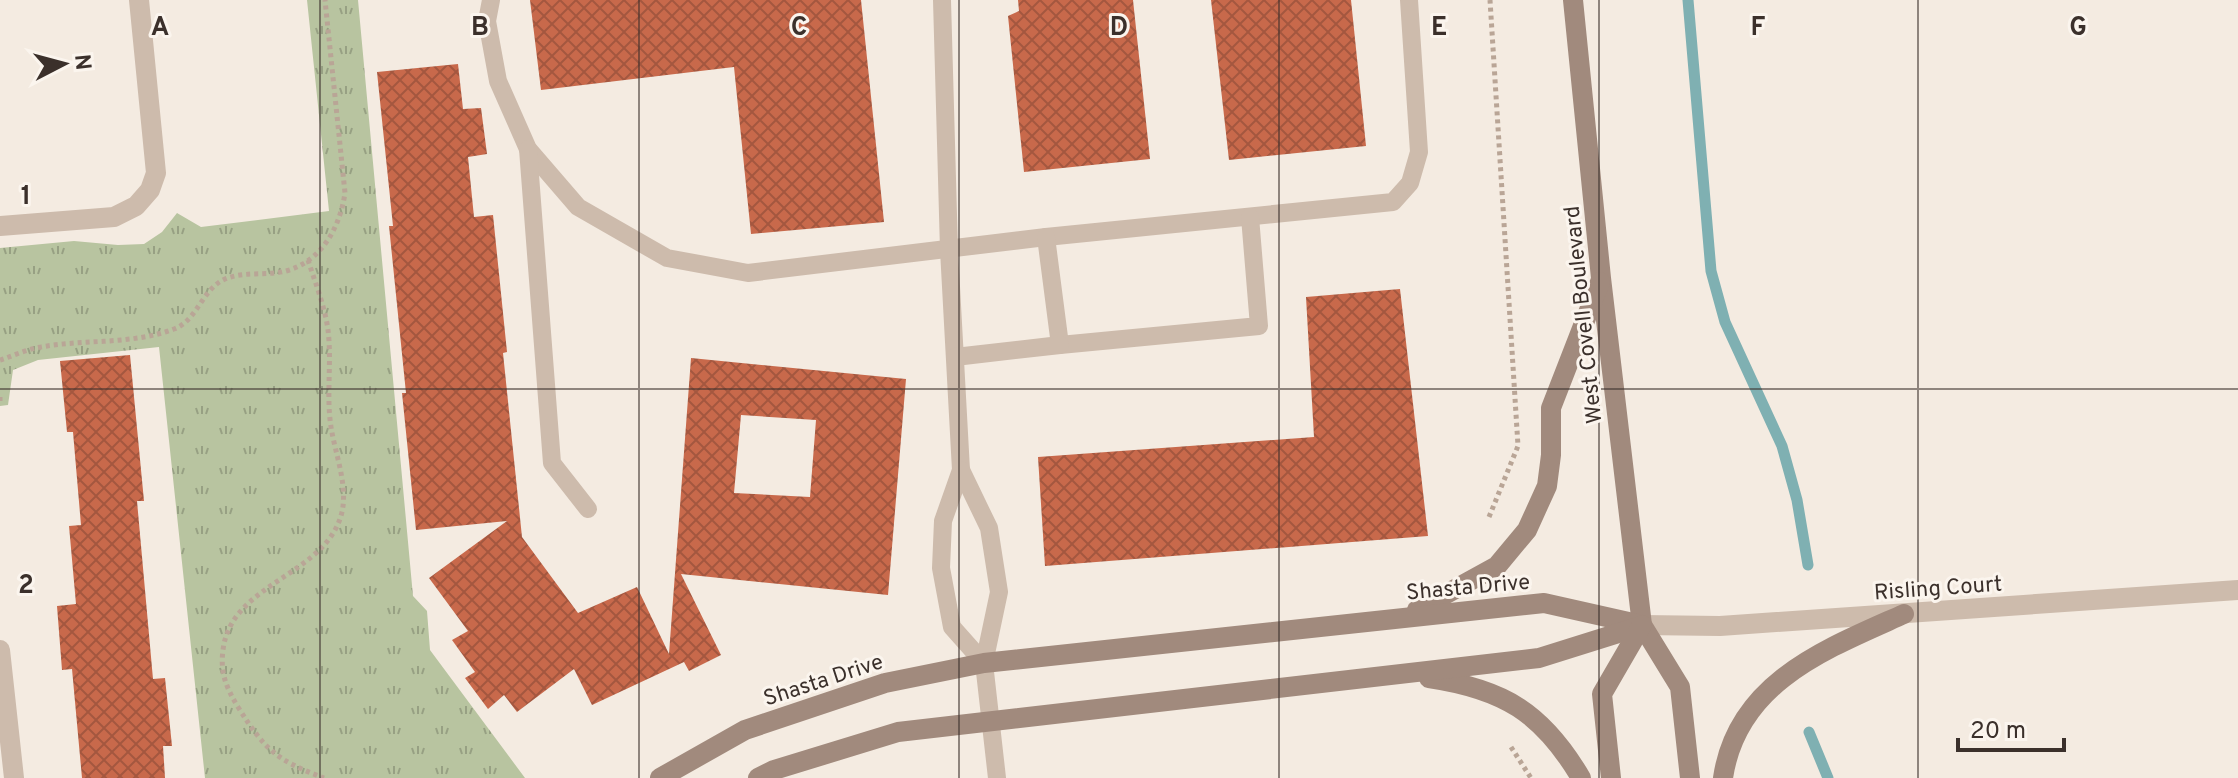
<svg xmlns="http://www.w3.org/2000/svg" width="2238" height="778" font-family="Overpass,sans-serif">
<defs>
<pattern id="park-tufts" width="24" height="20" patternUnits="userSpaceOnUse" patternTransform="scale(2)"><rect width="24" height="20" fill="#b8c4a0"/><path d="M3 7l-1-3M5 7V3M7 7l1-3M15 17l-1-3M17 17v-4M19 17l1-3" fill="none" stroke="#97a083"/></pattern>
<pattern id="building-cross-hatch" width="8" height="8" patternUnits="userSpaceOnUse" patternTransform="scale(2)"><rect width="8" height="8" fill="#c8694b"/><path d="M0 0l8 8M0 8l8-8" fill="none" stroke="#a4573f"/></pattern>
</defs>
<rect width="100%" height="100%" fill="#f4ebe1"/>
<!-- park -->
<polygon fill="url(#park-tufts)" points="307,0 358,0 413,596 427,611 430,650 525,778 205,778 159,347 38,360 13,370 8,405 0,406 0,248 74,241 118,245 144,244 162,232 177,213 201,227 329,211"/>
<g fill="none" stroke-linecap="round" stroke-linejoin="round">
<!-- stream -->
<g stroke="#7fb0b2" stroke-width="11">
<polyline points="1688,0 1711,271 1725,322 1782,446 1797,500 1808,565"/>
<polyline points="1809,732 1828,778"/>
</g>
</g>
<!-- building -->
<g fill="url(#building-cross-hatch)" fill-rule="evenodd">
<polygon points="530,0 861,0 884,222 751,234 734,67 541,90"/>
<polygon points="1018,0 1133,0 1150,159 1024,172 1008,16 1019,11"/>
<polygon points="1211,0 1351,0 1366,146 1229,160"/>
<path d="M458,64L463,109L481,108L487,154L468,157L474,217L493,215L507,352L503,353L522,537L578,613L637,587L669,654L691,358L906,379L888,595L681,574L721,655L689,671L684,662L592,705L574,669L517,712L504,695L488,709L465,678L475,672L452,640L468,631L429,578L507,521L416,530L402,393H406L389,226H393L377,72ZM741,415L816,420L810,497L734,493Z"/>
<polygon points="1400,289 1428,536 1045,566 1038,457 1314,437 1306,297"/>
<polygon points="130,355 144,501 137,501 153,679 165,678 172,746 163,746 165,778 82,778 72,669 62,670 57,606 76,604 69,526 81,525 73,432 67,432 60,361"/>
</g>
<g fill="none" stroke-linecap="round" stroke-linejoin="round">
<!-- path -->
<g stroke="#b9a596" stroke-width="5" stroke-dasharray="4 4" stroke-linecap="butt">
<path d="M308,260C315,282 325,307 328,330C332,362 326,395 331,427C335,453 348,485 342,512C327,576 231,582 223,650C220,673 226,687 238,707C265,750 276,760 324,778"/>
<path d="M0,360C13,356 27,349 41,347C84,339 132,345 174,329C197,321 202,289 225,279C244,271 267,276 286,271C322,261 340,227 345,193L325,0"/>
<polyline points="0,397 0,401"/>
<polyline points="1489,517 1518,446 1490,0"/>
<polyline points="1511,747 1531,778"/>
</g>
<!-- lane -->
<g stroke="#cdbbac" stroke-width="18">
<polyline points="491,0 487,21 498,81 528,149 578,207 667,258 748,273 1046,237 1393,202 1410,183 1419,152 1409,0"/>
<polyline points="942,0 949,250 961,470 943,521 941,568 952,627 984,663"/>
<polyline points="528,149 552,463 588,509"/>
<polyline points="1046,237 1060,345 1259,326 1250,217"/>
<polyline points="955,357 1060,345"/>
<polyline points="961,470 989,528 999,592 984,663 997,778"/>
</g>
<!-- street -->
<g stroke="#cdbbac" stroke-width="20">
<polyline points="0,226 114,217 136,206 150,190 156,173 139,0"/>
<polyline points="1642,625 1720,626 2238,590"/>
<polyline points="0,650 14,778"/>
</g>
<!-- secondary -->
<g stroke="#a18a7d" stroke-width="20">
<polyline points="1573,0 1601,278 1642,625 1680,687 1690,778"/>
<polyline points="1417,610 1497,566 1527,530 1547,486 1551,455 1551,408 1600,282"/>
<path d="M1429,678C1503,689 1542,712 1581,778"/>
<polyline points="660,778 745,730 885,683 984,663 1544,603 1642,625"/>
<polyline points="758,778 774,770 898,732 1539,658 1641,626"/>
<polyline points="1611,778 1602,694 1642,625"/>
<path d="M1723,778C1737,682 1826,649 1904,614"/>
</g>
</g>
<!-- grid -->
<path fill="none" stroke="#3b302b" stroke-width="2" stroke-opacity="0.55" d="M320,0V778M639,0V778M959,0V778M1279,0V778M1599,0V778M1918,0V778M0,389H2238"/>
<g text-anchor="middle" stroke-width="6" stroke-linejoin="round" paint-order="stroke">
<!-- street labels -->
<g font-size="22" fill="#3b302b" stroke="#fbf5ee">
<text transform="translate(1582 315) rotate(-96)" y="8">West Covell Boulevard</text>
<text transform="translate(1468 586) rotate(-5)" y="8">Shasta Drive</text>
<text transform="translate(1938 587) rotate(-4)" y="8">Risling Court</text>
<text transform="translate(823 679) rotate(-18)" y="8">Shasta Drive</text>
</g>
</g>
<g font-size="26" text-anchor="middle" font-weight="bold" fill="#3b302b" stroke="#fbf5ee" stroke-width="6" stroke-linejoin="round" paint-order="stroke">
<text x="160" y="35">A</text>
<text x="480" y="35">B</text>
<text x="799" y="35">C</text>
<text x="1119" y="35">D</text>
<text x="1439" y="35">E</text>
<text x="1758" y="35">F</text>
<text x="2078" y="35">G</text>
<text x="26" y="204">1</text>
<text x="26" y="593">2</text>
</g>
<!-- north arrow -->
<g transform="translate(64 64) rotate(84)" stroke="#fbf5ee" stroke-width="6" paint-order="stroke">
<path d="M0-6L14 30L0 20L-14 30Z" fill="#3b302b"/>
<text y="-12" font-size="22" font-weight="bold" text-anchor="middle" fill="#3b302b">N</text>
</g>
<!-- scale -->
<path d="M1958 738v12h106v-12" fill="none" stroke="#3b302b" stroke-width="4"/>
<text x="1970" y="738" font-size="24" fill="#3b302b" stroke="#fbf5ee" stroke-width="6" paint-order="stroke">20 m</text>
</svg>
